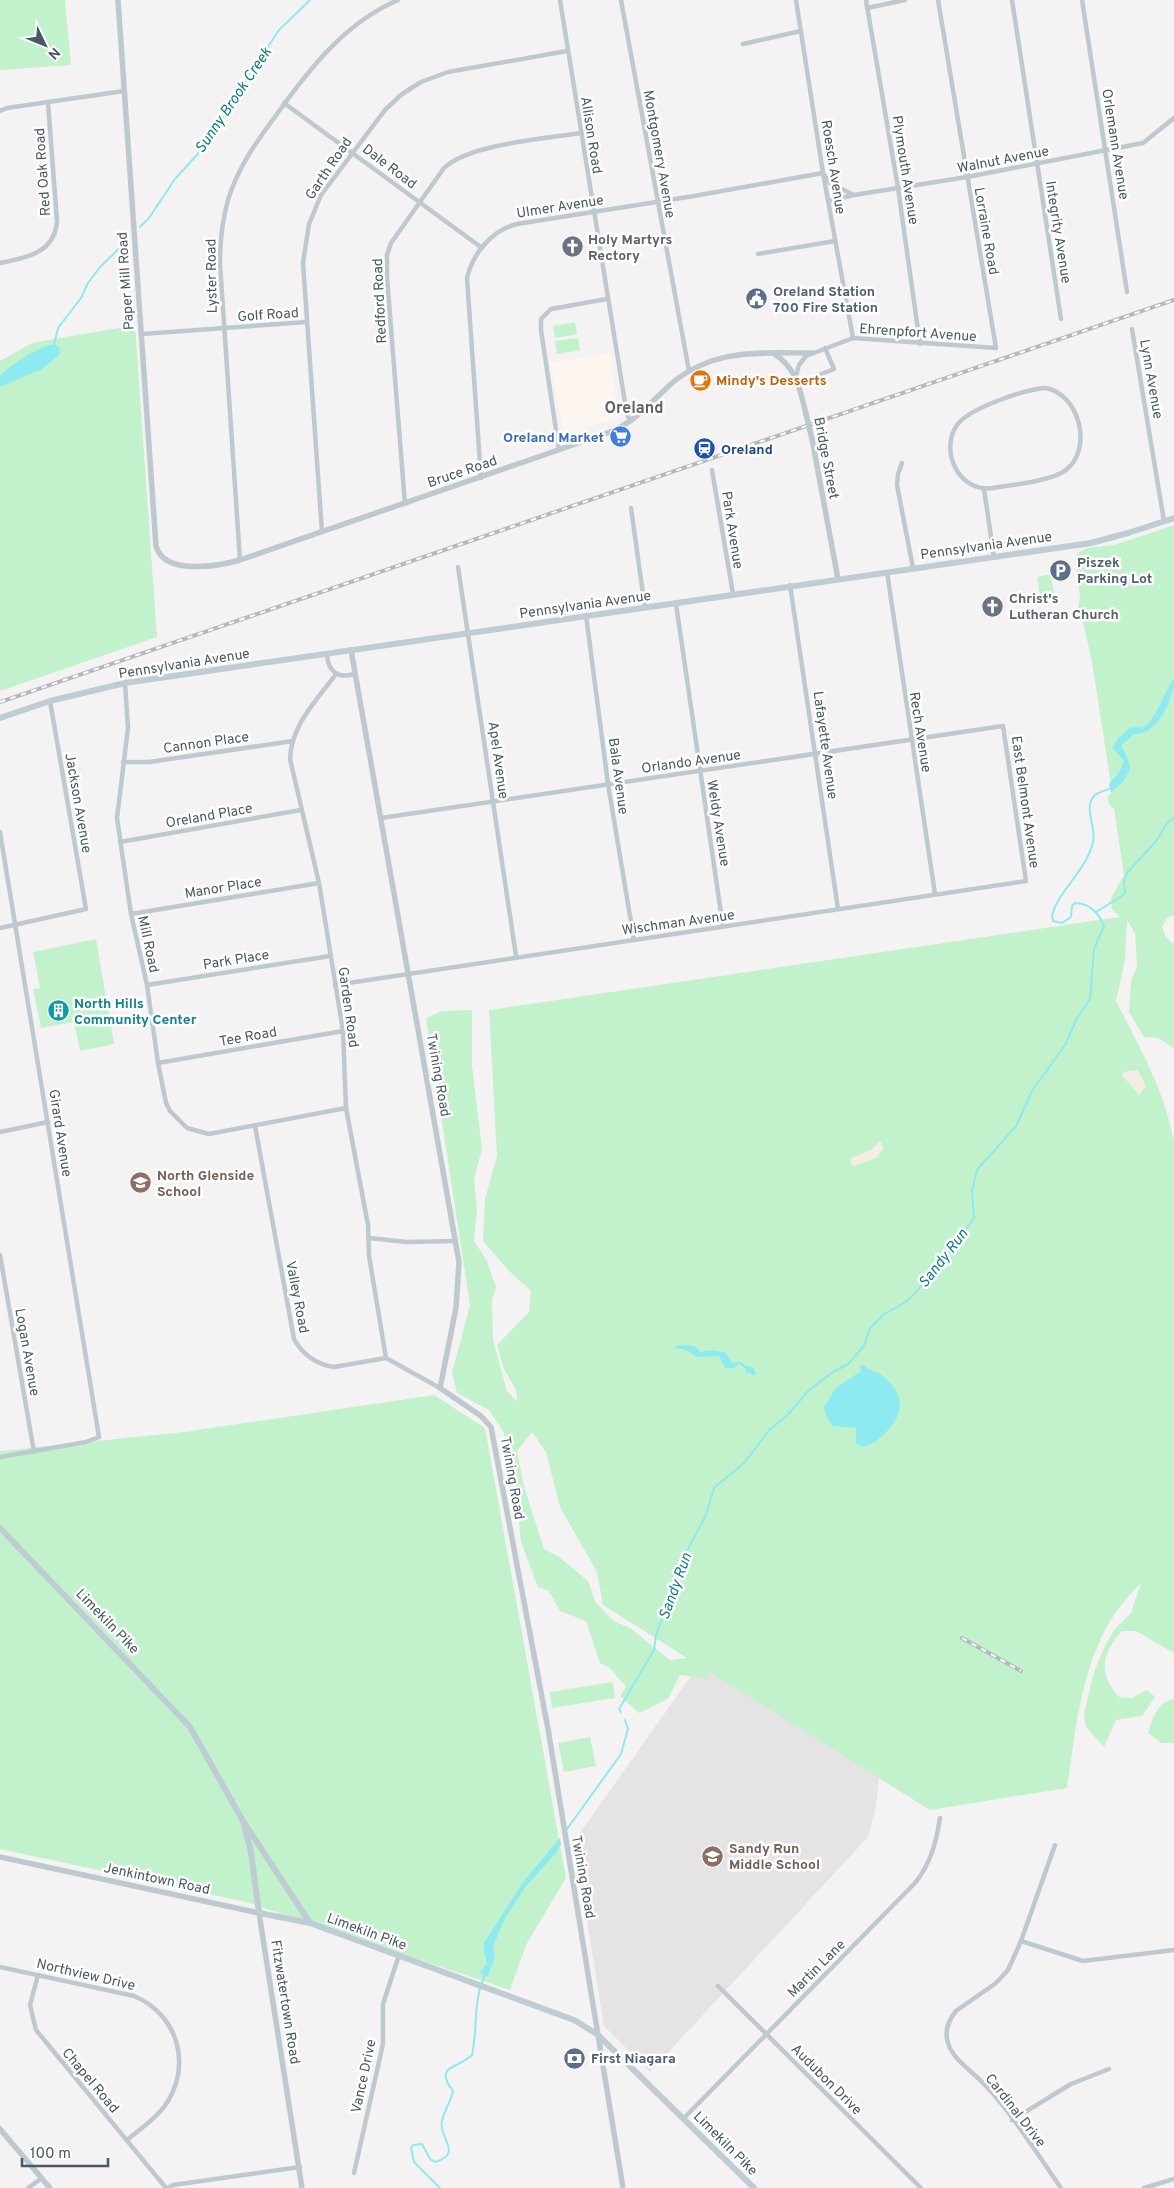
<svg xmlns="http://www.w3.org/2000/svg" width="1174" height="2188" font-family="Overpass,sans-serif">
<rect width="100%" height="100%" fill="#f5f2f3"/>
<!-- commercial -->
<polygon fill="#fdf6ee" points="609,353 619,419 583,427 583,434 565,437 551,363"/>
<!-- education -->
<polygon fill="#e6e3e5" points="699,1665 879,1778 875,1812 868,1837 650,2072 604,2026 574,1841"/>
<!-- green -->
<g fill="#c1f2cc" fill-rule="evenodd">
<polygon points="0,0 65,0 71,65 0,70"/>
<polygon points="575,322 577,334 555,338 553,326"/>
<polygon points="135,325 157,637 0,691 0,361 32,343"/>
<polygon points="578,338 580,350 557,354 555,341"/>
<path d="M1174,525V915L1167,918L1162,927L1166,937L1174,944V1048L1158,1038L1144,1037L1129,1012L1131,981L1137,966L1135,933L1127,920L1125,960L1116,1001C1139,1046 1166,1093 1174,1143V1653L1136,1631H1122C1101,1655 1098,1673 1119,1697L1131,1698L1147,1690L1155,1697L1142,1716L1116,1720L1104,1747L1086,1727L1084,1714L1094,1672L1105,1646L1114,1630L1131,1613L1141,1583C1132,1592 1123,1602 1116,1612C1081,1663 1076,1729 1067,1788L930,1810L708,1671V1679L680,1675L668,1699L639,1713L620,1696L626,1687L610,1668L600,1663L586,1621L560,1611L549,1591L538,1587L521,1542L515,1482L504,1433L489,1410L457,1393L452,1373L470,1305L426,1018L442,1011L472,1010V1066L482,1149L474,1179L477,1209L474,1241L486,1259L496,1287L492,1300L493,1340L507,1391L518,1402L515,1388L504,1369L497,1345L529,1312L531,1291L508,1270L483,1241L485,1199L497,1156L489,1010L1120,917L1112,910L1111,898L1124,875L1114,808L1110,806L1107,798L1112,791L1092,662L1083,622L1077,613L1080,597L1075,559L1078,553L1087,548L1114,545ZM532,1432L546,1452L560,1507L597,1572L603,1605L687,1658L670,1660L630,1628L614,1621L596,1603L588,1581L559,1557L544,1549L524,1486L517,1451Z"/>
<polygon points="1051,574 1054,593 1040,595 1037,577"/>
<polygon points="96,939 114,1044 80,1051 74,1022 41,1028 33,989 40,988 33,952"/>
<polygon points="434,1395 485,1428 566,1878 526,1945 510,1990 246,1902 0,1849 0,1451 184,1432"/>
<polygon points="613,1682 615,1698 552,1708 550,1692"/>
<path d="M1174,1699V1743H1161L1148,1733C1152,1718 1157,1702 1174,1699Z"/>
<polygon points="590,1737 596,1766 564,1772 558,1743"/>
</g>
<!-- sand -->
<g fill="#f5ede4">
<polygon points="1135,1070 1138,1071 1146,1086 1139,1095 1122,1075 1124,1072"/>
<polygon points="879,1142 882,1143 883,1149 876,1158 854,1166 852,1164 850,1159 872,1149"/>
</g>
<!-- water -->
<g fill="#8deaf0">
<path d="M54,344L59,347L60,354L42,369L0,387V376C14,363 35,348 54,344Z"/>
<path d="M1174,679C1174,699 1157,736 1134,734L1121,746L1128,759L1130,770L1121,784L1111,792L1109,784L1118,774L1124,761L1113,748L1117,739L1131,727C1135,727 1139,728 1143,727C1155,723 1164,691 1174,679Z"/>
<polygon points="687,1345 694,1346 701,1352 711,1350 725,1352 732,1363 742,1362 745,1366 753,1367 756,1374 753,1376 749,1371 746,1376 746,1369 739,1364 734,1368 725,1368 719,1356 698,1357 683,1349 674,1349 677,1346"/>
<path d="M863,1365C867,1369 874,1371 880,1374C902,1389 907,1411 888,1430C881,1438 873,1445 862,1447L856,1443V1428L833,1426L826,1416L824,1407L836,1388L861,1371L860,1366Z"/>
<polygon points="560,1838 561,1844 557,1852 526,1886 505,1918 493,1946 495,1957 488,1976 479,1973 487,1964 484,1952 484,1943 523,1882"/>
</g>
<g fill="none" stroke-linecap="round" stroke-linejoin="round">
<!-- stream -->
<g stroke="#8deaf0" stroke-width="2">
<polyline points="140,227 149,218 175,179 204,147 218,127 236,95 279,30 310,0"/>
<polyline points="54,345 58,328 81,298 88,283 100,267 128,240"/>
<polyline points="1096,912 1122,896 1125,893 1124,882 1127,873 1157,840 1167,823 1174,818"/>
<path d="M621,1712L619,1709L654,1650L656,1635L675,1585L680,1564L706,1515L714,1488L745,1462L770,1429L787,1416L807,1392L833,1372L848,1364L864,1346L870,1328L883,1315L907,1301L916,1292L944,1260L974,1218L972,1191L977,1170L1016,1126L1032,1091L1065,1045L1077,1018L1090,999L1094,949L1104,926C1099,913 1089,903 1075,903L1072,906L1071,917L1062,923L1053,921L1052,916C1057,892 1087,870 1093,842C1097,828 1083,809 1094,796C1099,791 1106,791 1111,788"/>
<polyline points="567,1829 621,1754 628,1729 625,1720"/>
<polyline points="482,1983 485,1973"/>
<path d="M440,2188L414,2162L411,2148L413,2145L422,2144L430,2159L435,2162C464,2153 438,2138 442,2121C444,2110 451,2102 453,2091C433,2065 458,2069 472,2055C477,2032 474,2010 480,1988"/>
</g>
<!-- minor -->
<g stroke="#bdc9cf" stroke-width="4.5">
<polyline points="560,0 627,415 631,421"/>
<polyline points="621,0 689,371"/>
<polyline points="796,0 823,173 853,338"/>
<polyline points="866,0 898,188 920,344"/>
<polyline points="1012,0 1061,319"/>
<polyline points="1082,0 1127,292"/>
<polyline points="867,8 905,0"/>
<polyline points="743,44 801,31"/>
<polyline points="284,103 482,248"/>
<polyline points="0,111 7,108 124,91"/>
<polyline points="828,201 854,195 967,177 1143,143 1174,118"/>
<polyline points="758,254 835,241"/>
<path d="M0,263C26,258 55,253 57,221L48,103"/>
<polyline points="1132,329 1164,521"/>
<polyline points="142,334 307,322"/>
<polyline points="819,375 834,369 825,348"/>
<polyline points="796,376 799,365 806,356 853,338 996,348 938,0"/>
<path d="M1046,388C1080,395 1093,449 1066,470C1052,481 1011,485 993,488C959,493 939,451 957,425C969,408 1026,389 1046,388Z"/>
<polyline points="559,450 541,330 541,319 551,309 607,299"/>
<polyline points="902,463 898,474 897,485 913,568"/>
<polyline points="712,470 733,594"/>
<path d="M481,478L467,278C473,253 492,230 517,224L694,196L823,173L830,183L854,195"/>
<polyline points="984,489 994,557"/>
<path d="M405,504L387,278V255L391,243L444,168C469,144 544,139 580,133"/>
<polyline points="631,508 645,608"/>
<polyline points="322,532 303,263 309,224 321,195 385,110 402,94 421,82 448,72 567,51"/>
<path d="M240,560L220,264C220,242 222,221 228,200C238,167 257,141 277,114C310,68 345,23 398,0"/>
<polyline points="458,567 516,956"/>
<polyline points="887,572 935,894"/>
<polyline points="790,585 838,909"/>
<polyline points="676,604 723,927"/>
<polyline points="586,615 608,784 634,940"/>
<path d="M327,654C328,672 338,679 355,674"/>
<path d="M336,674C317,700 291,725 290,759L319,883L343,1031L346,1108L368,1225L369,1256L386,1358"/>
<polyline points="125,683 128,728 117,818 131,914 147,985 158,1063 166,1103 170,1111 187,1128 209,1134 346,1108"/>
<polyline points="123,762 149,762 293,741"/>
<polyline points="0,832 99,1437 86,1442 0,1457"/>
<polyline points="120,842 301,810"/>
<polyline points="131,914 319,883"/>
<polyline points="0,928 86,909 50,701"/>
<polyline points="147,985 330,956"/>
<polyline points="335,985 1026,881 1003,726 381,818"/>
<polyline points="158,1063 343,1031"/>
<path d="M255,1126L294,1339C302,1354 317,1365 334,1367L386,1358L440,1388"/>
<polyline points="0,1132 48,1122"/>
<polyline points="369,1238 407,1242 456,1241"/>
<polyline points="0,1255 34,1452"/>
<path d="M1055,1845L1021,1941L1008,1970L996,1983L956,2011C948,2021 944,2031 948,2043C952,2057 967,2068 978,2078C1010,2109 1035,2151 1061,2188"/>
<polyline points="1021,1941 1083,1961 1174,1950"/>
<path d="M0,1967L134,1996C179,2015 193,2067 164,2107C154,2120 139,2130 127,2140"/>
<polyline points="38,1975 30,2005 36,2030 166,2188"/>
<polyline points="718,1986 921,2188"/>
<path d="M684,2118L915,1883C931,1863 936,1843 940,1818"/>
<polyline points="1012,2120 1071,2084 1109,2069"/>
<polyline points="354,2173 383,2044 383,2004 399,1955"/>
<polyline points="28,2188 42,2178"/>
<polyline points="168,2188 173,2185 300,2167"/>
<polyline points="1144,2188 1174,2179"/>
</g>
<!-- tertiary -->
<g stroke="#bdc9cf" stroke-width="5.5">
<path d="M118,0L156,546C164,576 219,566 240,560L613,431C637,420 653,400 672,383C714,348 761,353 812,353"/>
<path d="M774,354C797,368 800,390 806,414"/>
<polyline points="812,439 838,579"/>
<polyline points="351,650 459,1262 456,1308 440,1388 481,1416 491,1427 548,1729 623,2188"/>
<polyline points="0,1857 259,1913 302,2188"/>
<polyline points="0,2129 50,2188"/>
</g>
<!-- secondary -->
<g stroke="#beccd4" stroke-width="6">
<polyline points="0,718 50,701 125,683 1091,543 1128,533 1174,518"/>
<polyline points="0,1528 190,1727 243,1821 310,1923"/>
<polyline points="243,1821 251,1852 259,1913 310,1923 574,2020 597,2034 754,2188"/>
</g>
<defs>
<g id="rail">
<polyline points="0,702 1174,300"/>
<polyline points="962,1638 1021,1671"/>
</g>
</defs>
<!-- rail casing -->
<use href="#rail" stroke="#b4b9bd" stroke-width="4"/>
<!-- rail -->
<use href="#rail" stroke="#fff" stroke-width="2" stroke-dasharray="5.5" stroke-linecap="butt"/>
<!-- tertiary-bridge -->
<polyline stroke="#bdc9cf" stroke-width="5.5" points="806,414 812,439"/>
</g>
<!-- icons -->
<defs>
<symbol id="church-disc" viewBox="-11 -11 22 22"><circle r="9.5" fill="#6b7280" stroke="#fff"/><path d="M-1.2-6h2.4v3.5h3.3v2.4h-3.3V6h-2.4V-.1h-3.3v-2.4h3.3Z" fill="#fff"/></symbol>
<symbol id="civic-disc" viewBox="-11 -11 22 22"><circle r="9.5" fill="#5c6f8a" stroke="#fff"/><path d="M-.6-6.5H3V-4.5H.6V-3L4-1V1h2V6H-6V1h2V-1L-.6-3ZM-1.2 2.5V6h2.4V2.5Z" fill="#fff"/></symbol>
<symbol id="cafe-disc" viewBox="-11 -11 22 22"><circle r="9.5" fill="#e8710a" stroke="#fff"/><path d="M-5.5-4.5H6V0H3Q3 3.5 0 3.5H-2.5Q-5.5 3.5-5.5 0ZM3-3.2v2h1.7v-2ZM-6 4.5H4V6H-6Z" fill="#fff"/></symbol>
<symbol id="supermarket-disc" viewBox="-11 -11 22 22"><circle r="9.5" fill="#3f7fe0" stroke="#fff"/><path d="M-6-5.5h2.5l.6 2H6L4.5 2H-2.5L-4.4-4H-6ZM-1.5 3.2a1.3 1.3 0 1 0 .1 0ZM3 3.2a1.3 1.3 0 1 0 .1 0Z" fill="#fff"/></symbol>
<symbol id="station-disc" viewBox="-11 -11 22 22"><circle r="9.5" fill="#1a4fb4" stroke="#fff"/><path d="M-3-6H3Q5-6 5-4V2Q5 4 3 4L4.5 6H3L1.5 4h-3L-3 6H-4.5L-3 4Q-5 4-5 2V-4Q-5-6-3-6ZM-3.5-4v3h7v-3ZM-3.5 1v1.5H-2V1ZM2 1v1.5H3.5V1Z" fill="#fff"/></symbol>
<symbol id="parking-disc" viewBox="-11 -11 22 22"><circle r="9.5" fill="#5c6f8a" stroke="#fff"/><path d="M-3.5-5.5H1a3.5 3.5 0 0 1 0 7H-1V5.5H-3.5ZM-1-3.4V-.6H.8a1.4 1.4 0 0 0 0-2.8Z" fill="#fff"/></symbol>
<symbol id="building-disc" viewBox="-11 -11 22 22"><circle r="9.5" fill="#0f9aa8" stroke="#fff"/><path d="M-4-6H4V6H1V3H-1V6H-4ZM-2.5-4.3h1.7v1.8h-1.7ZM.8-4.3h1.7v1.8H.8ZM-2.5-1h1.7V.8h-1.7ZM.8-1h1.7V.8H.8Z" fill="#fff"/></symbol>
<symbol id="school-disc" viewBox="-11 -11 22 22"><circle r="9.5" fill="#8d6e63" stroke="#fff"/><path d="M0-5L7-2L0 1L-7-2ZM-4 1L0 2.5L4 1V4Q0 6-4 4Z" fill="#fff"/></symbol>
<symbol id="bank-disc" viewBox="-11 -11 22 22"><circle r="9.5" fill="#5c6f8a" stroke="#fff"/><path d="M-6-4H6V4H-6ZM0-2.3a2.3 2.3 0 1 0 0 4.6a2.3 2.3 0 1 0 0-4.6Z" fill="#fff"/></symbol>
</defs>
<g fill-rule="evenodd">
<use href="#church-disc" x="560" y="234" width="25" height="25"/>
<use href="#civic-disc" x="744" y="286" width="25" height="25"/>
<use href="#cafe-disc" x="688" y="368" width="25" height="25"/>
<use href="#supermarket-disc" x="608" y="424" width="25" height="25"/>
<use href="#station-disc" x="692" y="436" width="25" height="25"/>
<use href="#parking-disc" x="1048" y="558" width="25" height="25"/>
<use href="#church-disc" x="980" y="594" width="25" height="25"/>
<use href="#building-disc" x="46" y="998" width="25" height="25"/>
<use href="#school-disc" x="128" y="1170" width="25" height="25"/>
<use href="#school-disc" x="700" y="1844" width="25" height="25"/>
<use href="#bank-disc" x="562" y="2046" width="25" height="25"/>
</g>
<g text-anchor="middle" stroke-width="5" stroke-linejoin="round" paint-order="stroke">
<!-- street labels -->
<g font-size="14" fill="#495961" stroke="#fff">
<text transform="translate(592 135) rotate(81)" y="5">Allison Road</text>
<text transform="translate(1116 144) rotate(81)" y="5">Orlemann Avenue</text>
<text transform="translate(660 154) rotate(80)" y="5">Montgomery Avenue</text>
<text transform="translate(1003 159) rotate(-11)" y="5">Walnut Avenue</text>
<text transform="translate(390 166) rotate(37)" y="5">Dale Road</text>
<text transform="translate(834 167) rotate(81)" y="5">Roesch Avenue</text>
<text transform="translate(328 168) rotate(-56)" y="5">Garth Road</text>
<text transform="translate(906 170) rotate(81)" y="5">Plymouth Avenue</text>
<text transform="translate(42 172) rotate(-94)" y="5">Red Oak Road</text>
<text transform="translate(560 206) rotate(-9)" y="5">Ulmer Avenue</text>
<text transform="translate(987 231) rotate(80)" y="5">Lorraine Road</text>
<text transform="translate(1059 232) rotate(81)" y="5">Integrity Avenue</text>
<text transform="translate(211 276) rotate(-91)" y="5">Lyster Road</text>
<text transform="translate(125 281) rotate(-94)" y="5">Paper Mill Road</text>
<text transform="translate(379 301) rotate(-93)" y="5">Redford Road</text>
<text transform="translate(268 314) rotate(-4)" y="5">Golf Road</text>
<text transform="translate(918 332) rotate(4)" y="5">Ehrenpfort Avenue</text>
<text transform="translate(1152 379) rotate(80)" y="5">Lynn Avenue</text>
<text transform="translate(827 458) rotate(79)" y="5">Bridge Street</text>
<text transform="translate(462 471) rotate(-19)" y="5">Bruce Road</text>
<text transform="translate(733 530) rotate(81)" y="5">Park Avenue</text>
<text transform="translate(986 545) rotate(-8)" y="5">Pennsylvania Avenue</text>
<text transform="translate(585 604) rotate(-8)" y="5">Pennsylvania Avenue</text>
<text transform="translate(184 663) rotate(-9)" y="5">Pennsylvania Avenue</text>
<text transform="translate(921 732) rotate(81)" y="5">Rech Avenue</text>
<text transform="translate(206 742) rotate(-8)" y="5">Cannon Place</text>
<text transform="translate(826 745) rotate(82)" y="5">Lafayette Avenue</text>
<text transform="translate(499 760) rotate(82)" y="5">Apel Avenue</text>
<text transform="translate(691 761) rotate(-8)" y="5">Orlando Avenue</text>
<text transform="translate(619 776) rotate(82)" y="5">Bala Avenue</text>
<text transform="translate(1026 802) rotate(82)" y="5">East Belmont Avenue</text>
<text transform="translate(79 803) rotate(80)" y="5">Jackson Avenue</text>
<text transform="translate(209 815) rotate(-10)" y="5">Oreland Place</text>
<text transform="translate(719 823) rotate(81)" y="5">Weldy Avenue</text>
<text transform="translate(223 887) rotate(-9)" y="5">Manor Place</text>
<text transform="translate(678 922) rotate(-8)" y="5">Wischman Avenue</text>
<text transform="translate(149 944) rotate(78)" y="5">Mill Road</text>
<text transform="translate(236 959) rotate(-9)" y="5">Park Place</text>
<text transform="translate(349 1007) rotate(82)" y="5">Garden Road</text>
<text transform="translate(248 1036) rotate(-10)" y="5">Tee Road</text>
<text transform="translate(439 1075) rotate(80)" y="5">Twining Road</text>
<text transform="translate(61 1133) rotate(81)" y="5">Girard Avenue</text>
<text transform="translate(298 1297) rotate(79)" y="5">Valley Road</text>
<text transform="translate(28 1352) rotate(80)" y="5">Logan Avenue</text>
<text transform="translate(513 1478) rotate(80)" y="5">Twining Road</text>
<text transform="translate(108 1621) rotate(46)" y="5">Limekiln Pike</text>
<text transform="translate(584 1877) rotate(80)" y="5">Twining Road</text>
<text transform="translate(157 1878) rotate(12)" y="5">Jenkintown Road</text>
<text transform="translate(367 1931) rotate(20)" y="5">Limekiln Pike</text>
<text transform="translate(816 1968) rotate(-45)" y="5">Martin Lane</text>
<text transform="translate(86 1974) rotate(13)" y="5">Northview Drive</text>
<text transform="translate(286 2002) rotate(81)" y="5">Fitzwatertown Road</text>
<text transform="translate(363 2076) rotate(-78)" y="5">Vance Drive</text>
<text transform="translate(827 2079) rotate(45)" y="5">Audubon Drive</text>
<text transform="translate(91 2080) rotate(50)" y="5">Chapel Road</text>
<text transform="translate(1016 2110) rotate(52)" y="5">Cardinal Drive</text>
<text transform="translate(726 2143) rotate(45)" y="5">Limekiln Pike</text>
</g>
<!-- worship labels -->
<g font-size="14" font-weight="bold" fill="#5b616d" stroke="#fff" text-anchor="start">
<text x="588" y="244">Holy Martyrs<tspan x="588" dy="16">Rectory</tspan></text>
<text x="1009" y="603">Christ's<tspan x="1009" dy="16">Lutheran Church</tspan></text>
</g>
<!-- service labels -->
<g font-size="14" font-weight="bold" fill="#4e5e75" stroke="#fff" text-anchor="start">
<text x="773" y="296">Oreland Station<tspan x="773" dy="16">700 Fire Station</tspan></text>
<text x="1077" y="567">Piszek<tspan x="1077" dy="16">Parking Lot</tspan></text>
<text x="591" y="2063">First Niagara</text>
</g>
<!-- food labels -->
<g font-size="14" font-weight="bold" fill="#c56008" stroke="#fff" text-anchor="start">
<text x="716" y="385">Mindy's Desserts</text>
</g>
<!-- shop labels -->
<g font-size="14" font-weight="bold" fill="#366cbe" stroke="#fff" text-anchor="end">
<text x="604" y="442">Oreland Market</text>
</g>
<!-- transit labels -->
<g font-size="14" font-weight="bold" fill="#164399" stroke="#fff" text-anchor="start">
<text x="721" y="454">Oreland</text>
</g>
<!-- culture labels -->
<g font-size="14" font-weight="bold" fill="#0d838f" stroke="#fff" text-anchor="start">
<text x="74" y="1008">North Hills<tspan x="74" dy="16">Community Center</tspan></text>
</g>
<!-- education labels -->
<g font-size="14" font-weight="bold" fill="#785e54" stroke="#fff" text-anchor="start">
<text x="157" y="1180">North Glenside<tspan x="157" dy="16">School</tspan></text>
<text x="729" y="1853">Sandy Run<tspan x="729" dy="16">Middle School</tspan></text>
</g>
<!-- water labels -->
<g font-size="15" font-style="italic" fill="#0b7d84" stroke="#fff">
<text transform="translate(233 100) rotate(-56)" y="5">Sunny Brook Creek</text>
<text transform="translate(943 1258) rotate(-52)" y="5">Sandy Run</text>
<text transform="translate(675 1586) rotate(-70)" y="5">Sandy Run</text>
</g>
<!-- quarter labels -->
<g font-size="16" font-weight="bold" fill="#5e6468" stroke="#fff">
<text x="634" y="413">Oreland</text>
</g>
</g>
<!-- north arrow -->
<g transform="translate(45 45) rotate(133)" stroke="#ffffff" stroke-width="4" paint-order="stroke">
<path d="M0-4L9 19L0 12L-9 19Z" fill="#495961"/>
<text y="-8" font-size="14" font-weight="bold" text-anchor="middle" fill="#495961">N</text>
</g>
<!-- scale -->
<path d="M22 2158v8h86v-8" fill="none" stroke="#495961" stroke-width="2.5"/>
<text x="30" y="2158" font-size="15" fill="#495961" stroke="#ffffff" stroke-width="4" paint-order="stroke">100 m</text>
</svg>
